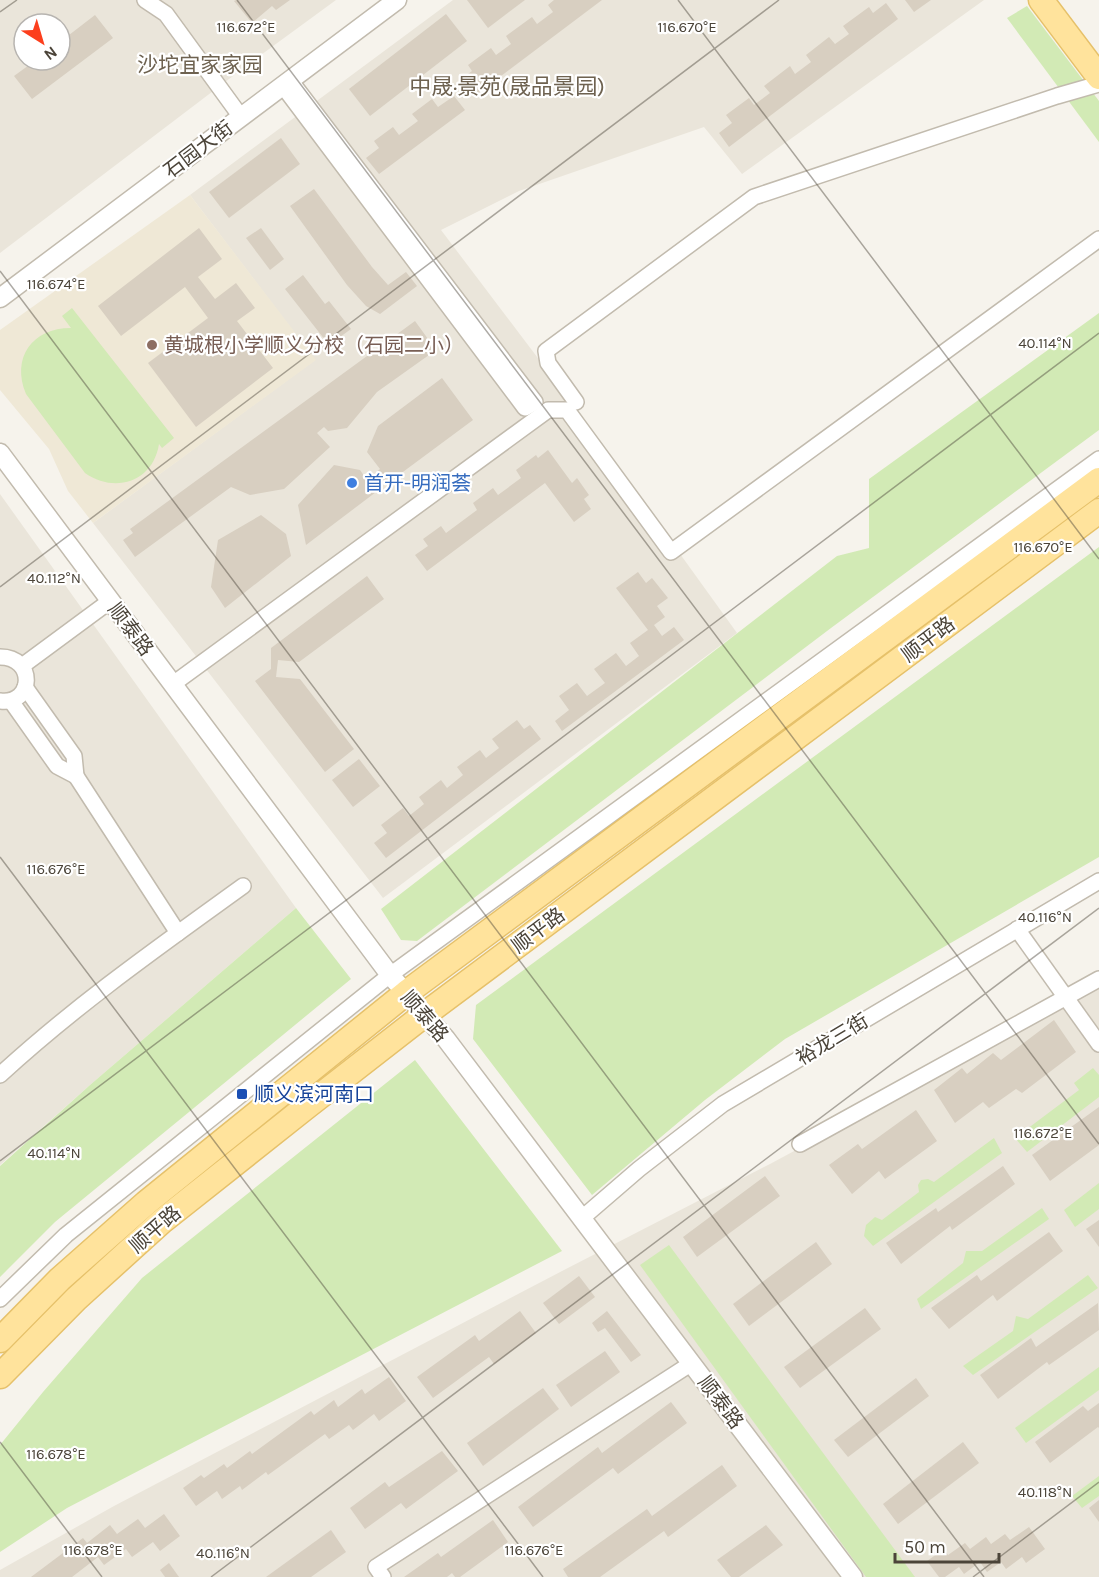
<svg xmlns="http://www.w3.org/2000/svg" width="1099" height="1577" font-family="Karla,'Noto Sans SC',sans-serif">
<rect width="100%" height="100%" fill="#f6f3ec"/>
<!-- residential -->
<g fill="#eae5da" fill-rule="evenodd">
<path d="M0,0H336L254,60L0,253ZM24,24H60V60H24Z"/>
<polygon points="453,0 984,0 742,174 704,127 519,191 441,230 562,390 737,633 383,898 93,523 315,360 190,195"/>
<polygon points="0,494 296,908 90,1085 0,1165"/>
<polygon points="1099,987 1099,1577 0,1577 0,1570 114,1506 564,1270 770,1164"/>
</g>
<!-- education -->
<polygon fill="#efe8d6" points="190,195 316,360 93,523 68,491 49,449 0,390 0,330"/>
<!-- green -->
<g fill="#d2eab5">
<polygon points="1027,6 1099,101 1099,142 1007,18"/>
<path d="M72,308L174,438L162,448L159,444C153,482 115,494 85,473L26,394C11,358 32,328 71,328L62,316Z"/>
<polygon points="1099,313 1099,430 831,628 417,941 401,940 381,909 837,556 869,548 869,479"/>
<polygon points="1099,547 1099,857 785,1039 705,1100 592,1195 473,1039 476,1005"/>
<polygon points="296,908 351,979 55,1222 0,1277 0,1166 90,1085"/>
<polygon points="415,1060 562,1251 67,1508 0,1552 0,1445 43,1392 142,1278"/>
<polygon points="1093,1068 1099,1075 1099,1097 1027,1152 1015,1138 1079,1090 1074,1083"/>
<polygon points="994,1138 1002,1153 873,1246 864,1236 866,1225 875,1217 882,1220 919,1192 918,1185 921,1180 928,1179 934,1182"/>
<polygon points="1099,1183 1099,1209 1075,1227 1064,1210"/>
<polygon points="1042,1208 1049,1219 921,1309 917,1299 963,1263 966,1251 982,1251"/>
<polygon points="669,1245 915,1577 866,1577 640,1265"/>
<polygon points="1088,1275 1098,1288 973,1375 963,1366 1013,1331 1016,1316 1028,1319"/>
<polygon points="1099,1367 1099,1390 1026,1443 1015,1428"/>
<polygon points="1099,1476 1099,1496 1082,1508 1072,1496"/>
</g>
<!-- building -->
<g fill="#d8cfc1">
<polygon points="236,0 290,0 276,10 272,6 252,23 234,1"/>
<polygon points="467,0 525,0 488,28"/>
<polygon points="554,0 602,0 477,94 464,77 472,71 468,65 491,48 496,55 511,44 506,36 532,17 537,24 553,12 548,5"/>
<polygon points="905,0 931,0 914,12"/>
<polygon points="886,3 898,19 729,147 719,133 732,123 726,115 749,98 754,105 770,93 764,86 790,66 795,74 811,62 806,55 829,37 835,44 849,34 843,26 869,7 873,13"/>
<polygon points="446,14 467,41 370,116 349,89"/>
<polygon points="95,15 113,38 32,99 14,76 36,60 60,60 60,42"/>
<polygon points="454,96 465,110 379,174 366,158 379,148 374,141 393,127 399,135 418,121 412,114 432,99 438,107"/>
<polygon points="281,138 300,164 229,218 209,192"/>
<polygon points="314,189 372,267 388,285 406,272 417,286 380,314 366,306 347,285 290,206"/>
<polygon points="199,228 222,259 198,277 215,299 236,283 255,308 237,321 273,368 196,427 148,363 208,318 185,287 121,336 98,306"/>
<polygon points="261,228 284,259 270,270 246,238"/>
<polygon points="303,275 325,304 329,301 351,329 329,345 285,289"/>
<polygon points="415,321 436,350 377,392 347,428 328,431 324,427 317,433 330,447 284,489 250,495 231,487 135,557 123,540 133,533 130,529"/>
<polygon points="442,378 473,420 388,483 385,480 373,489 376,492 306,545 298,505 334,465 360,470 367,480 380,469 367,452 378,426"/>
<polygon points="548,450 572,483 577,478 589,495 584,499 591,509 574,522 545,483 427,571 415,555 428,546 423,539 441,526 446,533 477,510 473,503 493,488 498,495 521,478 516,470 536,455 538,458"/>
<polygon points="261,515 286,534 291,556 225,608 211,587 218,540"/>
<polygon points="638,572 646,583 652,578 668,598 657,606 665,617 654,625 662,636 674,627 684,640 562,731 555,721 569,710 559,696 577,683 587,696 605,683 594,669 616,653 626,666 639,656 630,643 648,630 616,588"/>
<polygon points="367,576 384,599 299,662 278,660 276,677 300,679 354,749 325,772 255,681 271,669 271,648"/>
<polygon points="517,720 524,729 530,725 541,739 386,858 374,843 387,833 381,825 403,808 409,816 424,804 419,797 441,780 447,788 463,775 457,767 480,750 486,758 499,748 492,739"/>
<polygon points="359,759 380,786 353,807 332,780"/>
<polygon points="1054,1020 1076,1052 1022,1093 1016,1089 989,1108 983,1102 955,1123 934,1090 962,1068 967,1074 993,1053 1001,1060"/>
<polygon points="1099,1107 1099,1145 1050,1181 1032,1155"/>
<polygon points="916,1110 937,1141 885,1179 879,1171 852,1194 829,1165 858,1144 862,1149"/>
<polygon points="1003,1166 1015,1184 952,1230 950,1226 901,1264 886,1243 936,1208 938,1212"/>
<polygon points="765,1176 780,1196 697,1257 683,1237"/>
<polygon points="1099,1220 1099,1247 1086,1229"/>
<polygon points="1049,1232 1063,1251 997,1301 993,1295 949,1329 931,1308 977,1275 981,1281"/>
<polygon points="816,1242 832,1264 749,1326 733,1304"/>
<polygon points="579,1276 595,1297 559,1324 543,1303"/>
<polygon points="1098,1303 1099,1330 1049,1365 1047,1362 998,1399 980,1375 1031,1338 1036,1347"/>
<polygon points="865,1308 881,1329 800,1388 784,1367"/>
<polygon points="520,1311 536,1333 494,1364 489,1357 433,1398 417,1377 475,1335 479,1341"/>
<polygon points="607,1311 641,1355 631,1362 605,1328 598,1332 592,1323"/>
<polygon points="605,1351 620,1372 571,1407 556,1385"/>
<polygon points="389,1377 406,1401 379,1421 374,1414 353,1430 349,1425 329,1439 325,1434 268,1475 266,1472 242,1490 240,1486 222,1499 217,1491 196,1506 183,1488 201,1475 204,1478 224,1464 227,1468 250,1451 252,1454 311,1411 314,1415 334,1400 338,1407 362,1389 365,1394"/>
<polygon points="916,1378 929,1396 848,1457 834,1440"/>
<polygon points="543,1388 559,1409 483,1466 467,1443"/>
<polygon points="671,1402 687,1423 618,1474 613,1468 533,1527 518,1507 598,1447 602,1453"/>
<polygon points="1099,1403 1099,1428 1098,1427 1050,1463 1035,1442 1083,1406 1088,1411"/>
<polygon points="963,1442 979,1463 898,1524 883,1504"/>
<polygon points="442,1451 458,1471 406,1509 401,1503 365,1529 350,1508 385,1482 389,1487"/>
<polygon points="722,1465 737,1486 668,1537 664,1531 600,1577 568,1577 563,1569 647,1509 652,1516"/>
<polygon points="1099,1500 1099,1522 1089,1508"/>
<polygon points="164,1514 180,1536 160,1551 153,1542 132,1557 126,1549 104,1565 98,1557 72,1577 31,1577 83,1538 87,1543 110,1525 117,1534 138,1519 145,1528"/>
<polygon points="493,1520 508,1542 460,1577 455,1577 452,1573 447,1577 404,1577 438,1553 441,1557"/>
<polygon points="766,1525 783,1545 739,1577 731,1577 717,1560"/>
<polygon points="1029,1527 1045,1549 1026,1563 1022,1557 1006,1569 1001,1562 987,1572 980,1562 964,1574 959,1567 945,1577 939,1577 927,1561 944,1549 948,1555 965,1543 970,1549 986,1537 991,1544 1005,1534 1010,1540"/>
<polygon points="331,1530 346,1552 311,1577 266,1577"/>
<polygon points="169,1563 179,1577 165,1577 160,1570"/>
</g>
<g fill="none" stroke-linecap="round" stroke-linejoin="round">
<defs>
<g id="minor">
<polyline points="145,0 166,14 241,117"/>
<polyline points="283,86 525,408 535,402 290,80"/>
<polyline points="576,402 548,363 546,351 754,197 1057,96 1099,84"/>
<path d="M0,657C36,657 34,705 0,701"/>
<polyline points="22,666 110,601"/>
<polyline points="173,684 548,410 567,410 671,552 1099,239"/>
<polyline points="11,701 57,766 76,776 74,756 25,687"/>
<polyline points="76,776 178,933"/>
<polyline points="1017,929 1099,1044"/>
<path d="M0,1075C76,1005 160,946 243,886"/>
<polyline points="800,1144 1099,979"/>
<polyline points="581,1219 639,1169 723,1104 1099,881"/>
<polyline points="0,1299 66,1235 390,975 1099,459"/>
<polyline points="383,1577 376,1567 692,1363"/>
</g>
<g id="tertiary">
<polyline points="0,298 397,0"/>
<polyline points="0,453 390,975 446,1039 853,1577"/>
</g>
<g id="primary">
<polyline points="1041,0 1099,77"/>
<polyline points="0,1340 60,1279 146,1203 406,993 1099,480"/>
<polyline points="0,1376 76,1299 161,1222 306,1107 424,1015 1099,511"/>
</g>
</defs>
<!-- minor casing -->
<use href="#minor" stroke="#c2bbae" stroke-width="18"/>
<!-- tertiary casing -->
<use href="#tertiary" stroke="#c2bbae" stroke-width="21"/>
<!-- primary casing -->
<use href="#primary" stroke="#e6c16a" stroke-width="27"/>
<!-- minor -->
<use href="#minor" stroke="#fff" stroke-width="15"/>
<!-- tertiary -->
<use href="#tertiary" stroke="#fff" stroke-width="18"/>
<!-- primary -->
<use href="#primary" stroke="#ffe39c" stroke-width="24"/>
</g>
<!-- ticks -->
<path fill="none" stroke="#4b4439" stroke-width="1.5" stroke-opacity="0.45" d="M237,0L1099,1144M678,0L1099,559M0,12L17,0M0,271L984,1577M0,587L779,0M0,857L543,1577M0,1161L1099,333M0,1442L102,1577M211,1577L1099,908M973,1577L1099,1482"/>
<!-- markers -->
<circle fill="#8d6e63" stroke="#fff" stroke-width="2" cx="152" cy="345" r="6"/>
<circle fill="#3f7fe0" stroke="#fff" stroke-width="2" cx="352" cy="483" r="6"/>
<rect fill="#1a4fb4" stroke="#fff" stroke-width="2" x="236" y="1088" width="12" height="12" rx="3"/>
<g text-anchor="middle" stroke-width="4.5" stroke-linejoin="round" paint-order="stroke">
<!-- street labels -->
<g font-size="20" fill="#4b4439" stroke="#fff">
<text transform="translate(198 149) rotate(-37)" y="7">石园大街</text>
<text transform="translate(131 629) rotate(53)" y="7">顺泰路</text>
<text transform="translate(928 639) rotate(-37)" y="7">顺平路</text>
<text transform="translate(538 930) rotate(-37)" y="7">顺平路</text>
<text transform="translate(425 1016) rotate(49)" y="7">顺泰路</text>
<text transform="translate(832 1039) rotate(-31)" y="7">裕龙三街</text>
<text transform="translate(155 1229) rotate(-41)" y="7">顺平路</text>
<text transform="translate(721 1402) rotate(53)" y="7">顺泰路</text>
</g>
<!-- education labels -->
<g font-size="20" fill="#785e54" stroke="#fff" text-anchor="start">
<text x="164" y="352">黄城根小学顺义分校（石园二小）</text>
</g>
<!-- shop labels -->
<g font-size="20" fill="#366cbe" stroke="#fff" text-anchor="start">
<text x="364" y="490">首开-明润荟</text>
</g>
<!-- transit labels -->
<g font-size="20" fill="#164399" stroke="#fff" text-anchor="start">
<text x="254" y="1101">顺义滨河南口</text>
</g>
<!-- neighbourhood labels -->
<g font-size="21" fill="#6e6250" stroke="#fff">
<text x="200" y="72">沙坨宜家家园</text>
</g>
<!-- quarter labels -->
<g font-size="22" fill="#6e6250" stroke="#fff">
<text x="507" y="94">中晟·景苑(晟品景园)</text>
</g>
</g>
<g font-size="15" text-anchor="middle" fill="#4b4439" stroke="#fff" stroke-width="4.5" stroke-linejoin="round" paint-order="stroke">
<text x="246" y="32">116.672°E</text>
<text x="687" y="32">116.670°E</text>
<text x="56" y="289">116.674°E</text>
<text x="1045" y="348">40.114°N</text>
<text x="1043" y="552">116.670°E</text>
<text x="54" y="583">40.112°N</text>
<text x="56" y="874">116.676°E</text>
<text x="1045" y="922">40.116°N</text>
<text x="1043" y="1138">116.672°E</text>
<text x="54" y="1158">40.114°N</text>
<text x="56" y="1459">116.678°E</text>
<text x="1045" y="1497">40.118°N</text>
<text x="93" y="1555">116.678°E</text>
<text x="534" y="1555">116.676°E</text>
<text x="223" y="1558">40.116°N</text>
</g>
<!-- north arrow -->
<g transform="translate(42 42) rotate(143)"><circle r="28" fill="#ffffff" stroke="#b7b4b0" stroke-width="1.5"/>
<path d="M0-4.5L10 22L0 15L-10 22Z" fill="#fc3f1d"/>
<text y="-9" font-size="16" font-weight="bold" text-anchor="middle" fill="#4b4439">N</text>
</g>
<!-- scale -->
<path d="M895 1553v9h104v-9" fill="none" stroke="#4b4439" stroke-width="3"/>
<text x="904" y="1553" font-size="18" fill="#4b4439" stroke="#ffffff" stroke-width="4.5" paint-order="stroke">50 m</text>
</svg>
